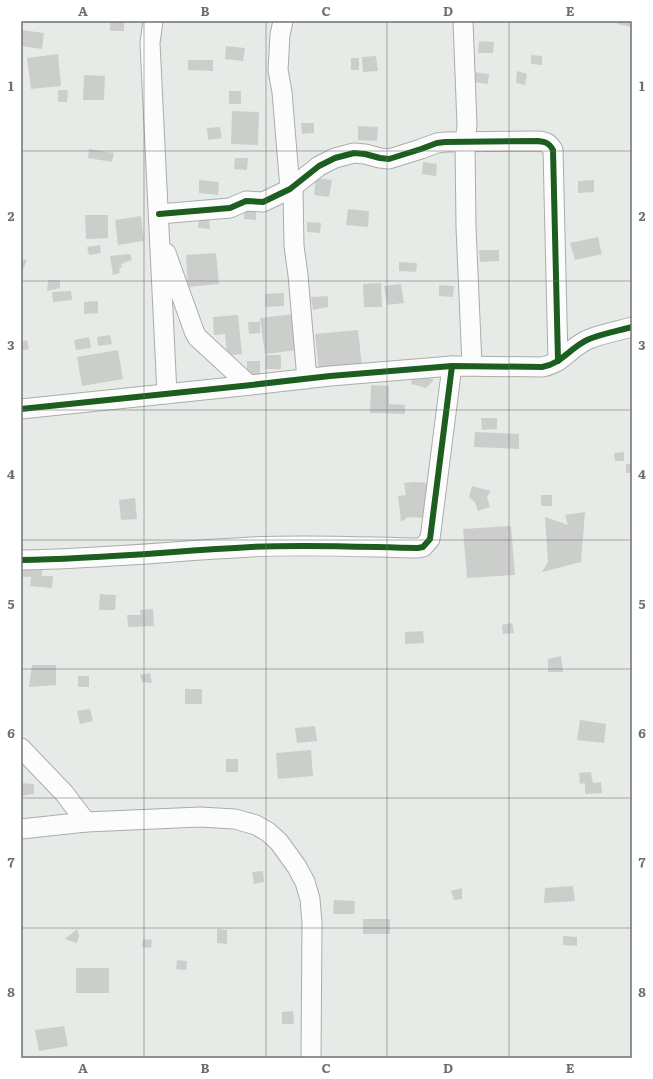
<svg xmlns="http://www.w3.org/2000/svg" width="653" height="1079" font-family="Literata,serif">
<rect width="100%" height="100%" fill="#e7ebe7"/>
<!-- building -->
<g fill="#cccecc">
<rect x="110" y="21" width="14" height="10"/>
<polygon points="617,21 632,21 632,27 617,24"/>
<polygon points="21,30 44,33 42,49 21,46"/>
<polygon points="479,41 494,42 493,53 478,53"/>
<polygon points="226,46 245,48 243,61 225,59"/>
<polygon points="58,54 61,86 31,89 27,58"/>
<polygon points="531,55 542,56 542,65 531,64"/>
<polygon points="376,56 378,71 363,72 362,57"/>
<rect x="351" y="58" width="8" height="12"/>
<polygon points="188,60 213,60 213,71 188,70"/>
<polygon points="517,71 527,74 525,85 516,83"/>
<polygon points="474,72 489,74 488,84 473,82"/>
<polygon points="84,75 105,76 104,100 83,100"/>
<polygon points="58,90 68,90 67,102 58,102"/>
<rect x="229" y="91" width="12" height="13"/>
<polygon points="232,111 259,112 258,145 231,144"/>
<polygon points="301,123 314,123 314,133 302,134"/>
<polygon points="358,126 378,127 377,141 358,140"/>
<polygon points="220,127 222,138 208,140 207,128"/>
<polygon points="89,149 114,153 112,162 88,158"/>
<polygon points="235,158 248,158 247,170 234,169"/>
<polygon points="423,162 437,164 436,176 422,174"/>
<polygon points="316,178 332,180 329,197 314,195"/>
<polygon points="199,180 219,182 218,195 199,193"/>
<polygon points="594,180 594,192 578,193 578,181"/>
<polygon points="245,205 256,206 256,220 244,219"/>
<polygon points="348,209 369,211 368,227 346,225"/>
<polygon points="85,215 108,215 108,238 86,239"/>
<polygon points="141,216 144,241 118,245 115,220"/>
<polygon points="209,217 210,229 198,228 199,218"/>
<polygon points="307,222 321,223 320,233 307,232"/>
<polygon points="598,237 602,254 575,260 570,243"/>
<polygon points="100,245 101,253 89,255 87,247"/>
<polygon points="479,250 499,250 499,261 480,262"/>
<polygon points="216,253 219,284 188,287 186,255"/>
<polygon points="130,254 132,260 121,264 122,267 119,269 120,273 113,275 110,256"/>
<polygon points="21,260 27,260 21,274"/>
<polygon points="399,262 417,263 416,272 399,271"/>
<polygon points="48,280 60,280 60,288 47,291"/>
<polygon points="381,283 382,307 364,307 363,284"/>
<polygon points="401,284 404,303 387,305 384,286"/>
<polygon points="439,285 454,286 453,297 439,296"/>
<polygon points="71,291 72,300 53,302 52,292"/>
<polygon points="284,293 284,306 265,307 265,294"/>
<polygon points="328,296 328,307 313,310 311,297"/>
<polygon points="98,301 98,313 84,314 84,302"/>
<polygon points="294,314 298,350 265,354 260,318"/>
<polygon points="238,315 242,354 227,356 225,334 214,335 213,317"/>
<polygon points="248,322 260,322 260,333 249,334"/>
<polygon points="358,330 362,366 319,371 315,334"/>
<polygon points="110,335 112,344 98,346 97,337"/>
<polygon points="89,337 91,348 76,350 74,340"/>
<polygon points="27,340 29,349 21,351 21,342"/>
<polygon points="118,350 123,379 82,386 77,357"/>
<polygon points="266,355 281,355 281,369 265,369"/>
<polygon points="247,361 260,361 260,374 247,375"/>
<polygon points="415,372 434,380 426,388 411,384"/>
<polygon points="371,385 389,386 389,404 405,405 405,414 370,413"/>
<polygon points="481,418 497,418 497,429 482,430"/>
<polygon points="475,432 519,434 519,449 474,447"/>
<polygon points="624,452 624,461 615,461 614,453"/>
<rect x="626" y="464" width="6" height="9"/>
<polygon points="415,482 429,483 428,518 408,517 401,522 398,496 406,495 404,483"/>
<polygon points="472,486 491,491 487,497 490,507 478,511 475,502 469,497"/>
<rect x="541" y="495" width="11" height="11"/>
<polygon points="135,498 137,519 121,520 119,500"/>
<polygon points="585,512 581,562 542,572 548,562 545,517 568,525 565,515"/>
<polygon points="511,526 515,575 467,578 463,529"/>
<polygon points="42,564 42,576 53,576 52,588 30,586 31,577 23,577 23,565"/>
<polygon points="100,594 116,595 115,610 99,610"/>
<polygon points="153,609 154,626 128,627 127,615 141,615 140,610"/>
<polygon points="512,623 514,633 503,634 502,625"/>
<polygon points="423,631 424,643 405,644 405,632"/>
<polygon points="561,656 563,672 548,672 548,659"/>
<polygon points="32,665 56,665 56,685 29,687"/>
<polygon points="150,673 152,683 142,682 140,675"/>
<rect x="78" y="676" width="11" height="11"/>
<rect x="185" y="689" width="17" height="15"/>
<polygon points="90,709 93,721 80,724 77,711"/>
<polygon points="580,720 606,724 604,743 577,740"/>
<polygon points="315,726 317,741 297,743 295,728"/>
<polygon points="311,750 313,776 278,779 276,753"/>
<rect x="226" y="759" width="12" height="13"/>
<polygon points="591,772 593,783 601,782 602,793 585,794 585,783 580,784 579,773"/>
<polygon points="21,783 34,784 34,794 22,796"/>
<polygon points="263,871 264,882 254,884 252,872"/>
<polygon points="573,886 575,901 544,903 545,888"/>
<polygon points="462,888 462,899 454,900 451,891"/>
<polygon points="334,900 355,901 354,914 333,914"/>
<rect x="363" y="919" width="27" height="15"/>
<polygon points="77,929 79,936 77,943 65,939"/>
<polygon points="217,929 227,930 227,944 217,943"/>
<polygon points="563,936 577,937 577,946 563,945"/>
<polygon points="143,939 152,940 151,948 142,947"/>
<polygon points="177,960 187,961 186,970 176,969"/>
<rect x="76" y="968" width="33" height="25"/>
<polygon points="293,1011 294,1024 282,1024 282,1012"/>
<polygon points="64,1026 68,1046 39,1051 35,1030"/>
</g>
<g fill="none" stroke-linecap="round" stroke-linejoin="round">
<defs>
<g id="minor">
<polyline points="153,21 150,43 167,394"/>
<polyline points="283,21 280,35 278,70 282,92 290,189 293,191 294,246 298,275 307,379"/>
<polyline points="463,21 467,125 465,143 466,227 472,365"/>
<path d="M159,214L230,208L246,201L263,202L290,189L319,166L335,158L354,153L365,154L380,158L389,159L421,149L437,143L445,142L538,141C546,142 549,143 553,150L558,361"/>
<polyline points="166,253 194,331 197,337 249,385"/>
<path d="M21,409L242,386L330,376L452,366L542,367C561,364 570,348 587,340C600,334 618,331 632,327"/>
<path d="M21,560C98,559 174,551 251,547C307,544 362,547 418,548L423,547L430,539L452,366"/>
<polyline points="21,748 64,793 86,822"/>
<polyline points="21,829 86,822 200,817 235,819 256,825 268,832 279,842 297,867 305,882 310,899 312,923 311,1058"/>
</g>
</defs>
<!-- minor casing -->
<use href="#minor" stroke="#aaadaa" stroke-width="21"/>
<!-- minor -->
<use href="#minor" stroke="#fbfcfb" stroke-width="19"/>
<defs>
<g id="cycleway">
<path d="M159,214L230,208L246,201L263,202L290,189L319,166L335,158L354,153L365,154L380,158L389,159L421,149L437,143L445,142L538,141C546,142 549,143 553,150L558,361"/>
<path d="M21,409L242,386L330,376L452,366L542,367C561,364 570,348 587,340C600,334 618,331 632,327"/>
<path d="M21,560C98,559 174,551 251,547C307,544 362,547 418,548L423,547L430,539L452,366"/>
</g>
</defs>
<!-- cycleway casing -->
<use href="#cycleway" stroke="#fff" stroke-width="8"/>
<!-- cycleway -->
<use href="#cycleway" stroke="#1b5e20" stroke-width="6"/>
</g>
<!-- grid -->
<path fill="none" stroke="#6d706d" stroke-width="1" stroke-opacity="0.55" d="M144,21V1058M266,21V1058M387,21V1058M509,21V1058M21,151H632M21,281H632M21,410H632M21,540H632M21,669H632M21,798H632M21,928H632"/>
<!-- border -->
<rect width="653" height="1079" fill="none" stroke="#ffffff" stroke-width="44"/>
<rect x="22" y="22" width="609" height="1035" fill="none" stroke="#6d706d" stroke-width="1.5"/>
<g font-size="13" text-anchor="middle" font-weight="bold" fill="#6d706d">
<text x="83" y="16">A</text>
<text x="205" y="16">B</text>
<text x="326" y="16">C</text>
<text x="448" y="16">D</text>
<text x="570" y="16">E</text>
<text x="11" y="91">1</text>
<text x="642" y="91">1</text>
<text x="11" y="221">2</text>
<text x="642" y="221">2</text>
<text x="11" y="350">3</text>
<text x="642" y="350">3</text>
<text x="11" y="479">4</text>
<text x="642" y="479">4</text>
<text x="11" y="609">5</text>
<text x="642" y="609">5</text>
<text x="11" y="738">6</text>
<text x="642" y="738">6</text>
<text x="11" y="867">7</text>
<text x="642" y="867">7</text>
<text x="11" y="997">8</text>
<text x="642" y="997">8</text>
<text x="83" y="1073">A</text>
<text x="205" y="1073">B</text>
<text x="326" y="1073">C</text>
<text x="448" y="1073">D</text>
<text x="570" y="1073">E</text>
</g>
</svg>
